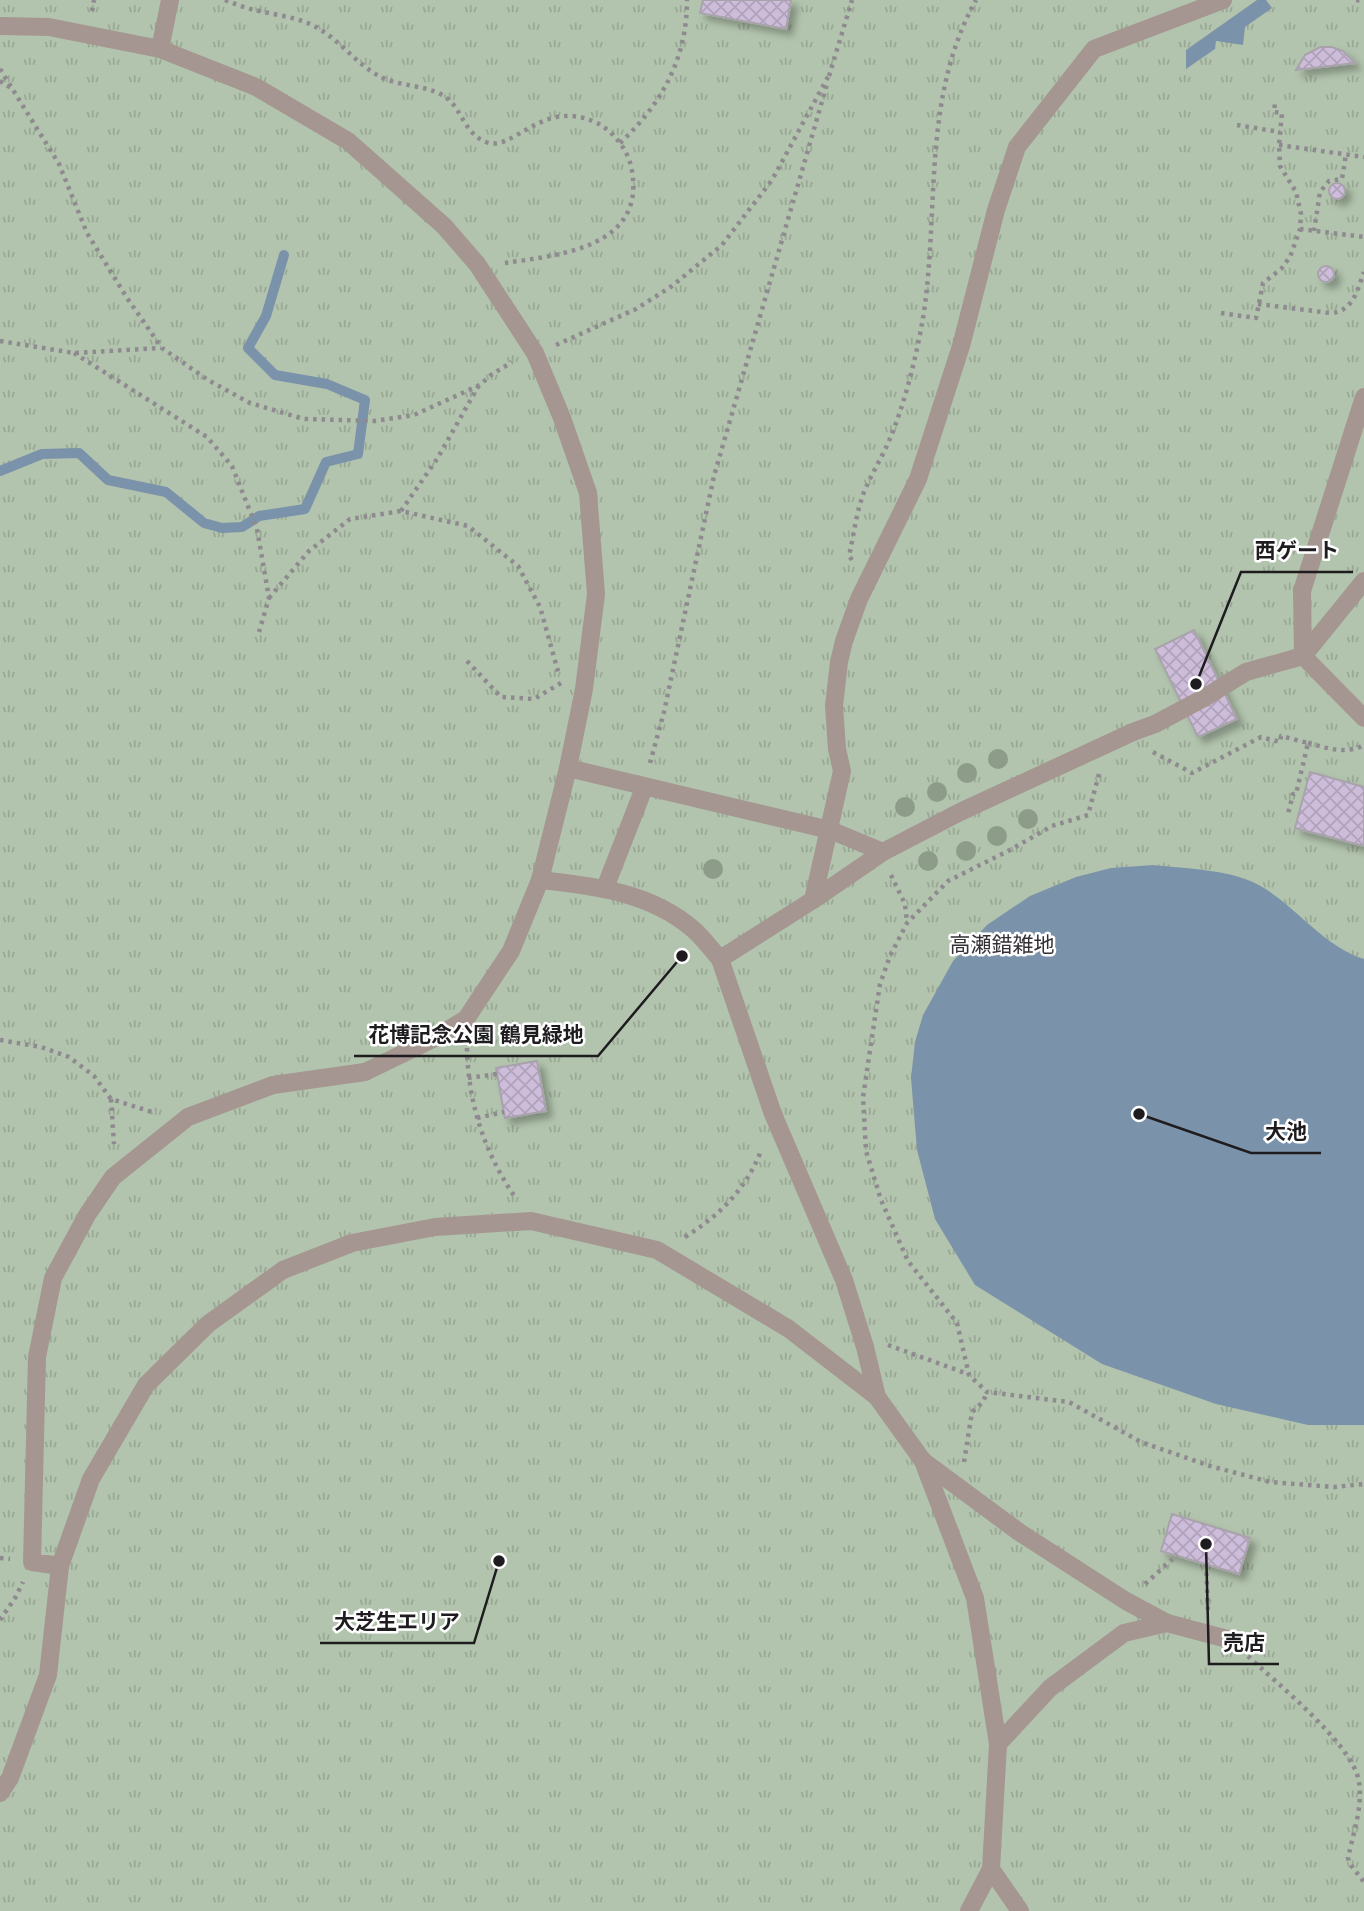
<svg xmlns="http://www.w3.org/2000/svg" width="1364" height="1911" font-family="'PT Sans','Noto Sans JP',sans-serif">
<defs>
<pattern id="park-tufts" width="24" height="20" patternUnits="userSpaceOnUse" patternTransform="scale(1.75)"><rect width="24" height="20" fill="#b2c4ad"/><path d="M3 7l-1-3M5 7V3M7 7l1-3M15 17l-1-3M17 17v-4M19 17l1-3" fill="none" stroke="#99a894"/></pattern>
<pattern id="building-cross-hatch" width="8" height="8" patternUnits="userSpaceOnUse" patternTransform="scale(1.75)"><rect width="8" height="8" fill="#cebdda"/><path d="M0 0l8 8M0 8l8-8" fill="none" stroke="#b0a2bb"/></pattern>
<filter id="shadow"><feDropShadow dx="6" dy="6" stdDeviation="3.5" flood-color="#0004"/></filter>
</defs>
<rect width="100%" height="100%" fill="#f1ecf4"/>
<!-- park -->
<rect fill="url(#park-tufts)" x="0" y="0" width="1364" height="1911"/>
<!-- water -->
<g fill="#7b93aa">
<polygon points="1257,0 1266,0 1272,8 1245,27 1243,45 1216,41 1215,49 1186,69 1186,50"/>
<path d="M1153,865C1187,869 1235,869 1264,888C1298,909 1325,947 1364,959V1425H1308L1216,1404L1102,1364L975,1285L935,1219L917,1150L911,1078L915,1042L923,1015L953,961L987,925L1030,896L1076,877L1111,868Z"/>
</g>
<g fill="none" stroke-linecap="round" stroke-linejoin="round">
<!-- stream -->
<polyline stroke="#7b93aa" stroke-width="10" points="0,471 42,454 79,453 108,480 166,492 204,523 222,528 242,527 259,516 305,509 326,462 358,454 365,400 327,384 275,375 248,348 266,316 284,255"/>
</g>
<!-- building -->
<g fill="url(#building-cross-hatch)" stroke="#a8a3ab" stroke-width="2" filter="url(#shadow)">
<polygon points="703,0 791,0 786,29 700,13"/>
<polygon points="1320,47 1332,47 1343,51 1355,63 1296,70 1305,55"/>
<circle cx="1337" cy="191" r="8"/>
<circle cx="1326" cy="274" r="8"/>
<polygon points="1194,630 1237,719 1198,737 1155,649"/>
<polygon points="1310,772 1364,787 1364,846 1295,828"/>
<polygon points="537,1061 546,1111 505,1118 496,1068"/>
<polygon points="1172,1514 1250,1538 1239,1574 1161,1551"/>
</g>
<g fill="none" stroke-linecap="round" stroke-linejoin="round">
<!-- path -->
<g stroke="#8e8a90" stroke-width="4.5" stroke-dasharray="3.5 5" stroke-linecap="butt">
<path d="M225,0C235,4 245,8 255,10C275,15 298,17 316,27C340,40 355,63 379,76C399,87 424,84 444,96C462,107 463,133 486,142C513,153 542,98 595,122C614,131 629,151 632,171C645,248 559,255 505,263"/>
<polyline points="1356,0 1364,1"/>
<polyline points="92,11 94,0"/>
<polyline points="0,69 59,164 87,233 127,298 162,348 208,380 250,403 304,419 375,421 414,415 480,385 491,375 512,362"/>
<polyline points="829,76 852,0"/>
<polyline points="0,81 11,88"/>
<polyline points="1237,125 1280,132"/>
<path d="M620,143C662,104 687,58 687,0"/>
<polyline points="1279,145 1364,157"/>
<polyline points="1300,229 1364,237"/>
<polyline points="1314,231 1320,192 1329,181 1342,179 1346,154"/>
<path d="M1258,304L1330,313C1353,312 1357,291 1364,272"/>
<polyline points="1221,313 1256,318 1263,283 1281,269 1290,257 1300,229 1301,214 1296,192 1280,166 1279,145 1282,113 1274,112 1275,103"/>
<polyline points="0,341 74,353 161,348"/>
<polyline points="556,345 636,309 672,286 722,245 772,180 829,75"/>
<polyline points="74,353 207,437 232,466 257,529 269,598 259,632"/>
<polyline points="401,511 437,459 479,385"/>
<path d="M852,560L849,556C853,539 855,521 860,504C866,482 880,462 889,441C905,403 916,358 923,318C940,210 921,99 976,0"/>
<polyline points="269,598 309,551 350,519 401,511 468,526 518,566 540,607 559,675"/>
<polyline points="467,661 501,697 534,699 561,683"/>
<path d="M1308,743C1328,748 1345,755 1364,745"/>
<polyline points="1153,752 1192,773 1261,737 1280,742 1281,736 1308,743 1296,794 1293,794 1288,814"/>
<polyline points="650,763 664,712 714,476 827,84"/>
<polyline points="1099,774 1088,815 1052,826 1010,850 948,881 907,923 890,956 880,984 863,1097 866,1151 881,1200 908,1261 957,1323 969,1375 987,1392 1069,1402 1141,1442 1210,1466 1270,1482 1334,1487 1364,1484"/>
<polyline points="891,875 905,904 907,922"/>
<polyline points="0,1040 41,1047 69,1057 94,1076 111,1099 155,1113"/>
<path d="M467,1048C468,1102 484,1152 515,1197"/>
<polyline points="468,1078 497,1074"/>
<polyline points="111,1099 114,1144"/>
<polyline points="477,1118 504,1112"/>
<path d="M685,1237C719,1216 746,1189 761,1151"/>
<polyline points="888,1345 968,1374"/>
<polyline points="964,1462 972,1412 983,1402 987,1392"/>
<polyline points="0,1558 10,1559"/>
<polyline points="1206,1564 1208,1611"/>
<polyline points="1145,1584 1177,1555"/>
<polyline points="0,1620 15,1598 23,1582"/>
<path d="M1248,1656C1276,1683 1354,1745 1359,1782C1363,1806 1353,1834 1348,1858L1350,1864L1364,1882"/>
</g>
<!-- street -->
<g stroke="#a59691" stroke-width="18">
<polyline points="0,26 49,27 160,49 256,87 348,141 444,226 477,264 535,353 562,418 588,493 596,594 584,689 568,768 540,880 511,951 466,1019 433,1039 365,1072 273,1085 188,1117 113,1177 87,1215 53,1278 37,1357 32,1562 60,1566"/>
<polyline points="160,49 170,0"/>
<polyline points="1364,397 1302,591 1303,656 1364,718"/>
<polyline points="568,768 830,830 883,852"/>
<path d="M540,880C594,886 651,892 694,930C703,938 711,949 720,959"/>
<polyline points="605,888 644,788"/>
<polyline points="813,900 842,771 837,749 834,706 839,662 844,641 859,599 918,479 961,346 996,210 1017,147 1094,49 1223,0"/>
<polyline points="877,1397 865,1347 844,1280 773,1114 720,959 813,900 883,852 960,812 1133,732 1155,724 1204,698 1246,672 1303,656 1364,581"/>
<polyline points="923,1461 1019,1532 1126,1601 1167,1623 1231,1640"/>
<polyline points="998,1744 1050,1688 1124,1633 1167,1623"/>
<polyline points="0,1793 10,1778 48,1675 60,1566 91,1479 146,1385 208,1324 283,1270 352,1243 435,1227 531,1221 657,1250 789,1329 877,1397 923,1461 975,1598 998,1744 991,1869 969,1911"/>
<polyline points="991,1869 1020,1911"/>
</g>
</g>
<!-- trees -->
<g fill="#8c9c89">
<circle cx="998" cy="759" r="10"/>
<circle cx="967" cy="773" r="10"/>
<circle cx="937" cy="792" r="10"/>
<circle cx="905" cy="807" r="10"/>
<circle cx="1028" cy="819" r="10"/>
<circle cx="997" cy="836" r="10"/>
<circle cx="966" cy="851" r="10"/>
<circle cx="928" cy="861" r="10"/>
<circle cx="713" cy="869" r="10"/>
</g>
<g text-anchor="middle" stroke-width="5" stroke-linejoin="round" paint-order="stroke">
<!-- neighbourhood labels -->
<g font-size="21" fill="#332f35" stroke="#fff">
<text x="1002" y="952">高瀬錯雑地</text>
</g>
</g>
<!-- callouts -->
<path fill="none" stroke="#1e1c1f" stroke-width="2.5" d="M1196 684L1241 572H1353M682 956L598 1056H354M1139 1114L1251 1153H1321M499 1561L474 1643H320M1206 1544L1209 1664H1279"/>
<g fill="#1e1c1f" stroke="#fff" stroke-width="2.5">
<circle cx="1196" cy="684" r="7"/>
<circle cx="682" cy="956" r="7"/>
<circle cx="1139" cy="1114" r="7"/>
<circle cx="499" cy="1561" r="7"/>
<circle cx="1206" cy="1544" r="7"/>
</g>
<g font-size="21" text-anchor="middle" font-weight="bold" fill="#1e1c1f" stroke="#fff" stroke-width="5" stroke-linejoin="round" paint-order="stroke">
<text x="1297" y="558">西ゲート</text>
<text x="476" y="1042">花博記念公園 鶴見緑地</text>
<text x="1286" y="1139">大池</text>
<text x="397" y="1629">大芝生エリア</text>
<text x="1244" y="1650">売店</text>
</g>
</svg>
